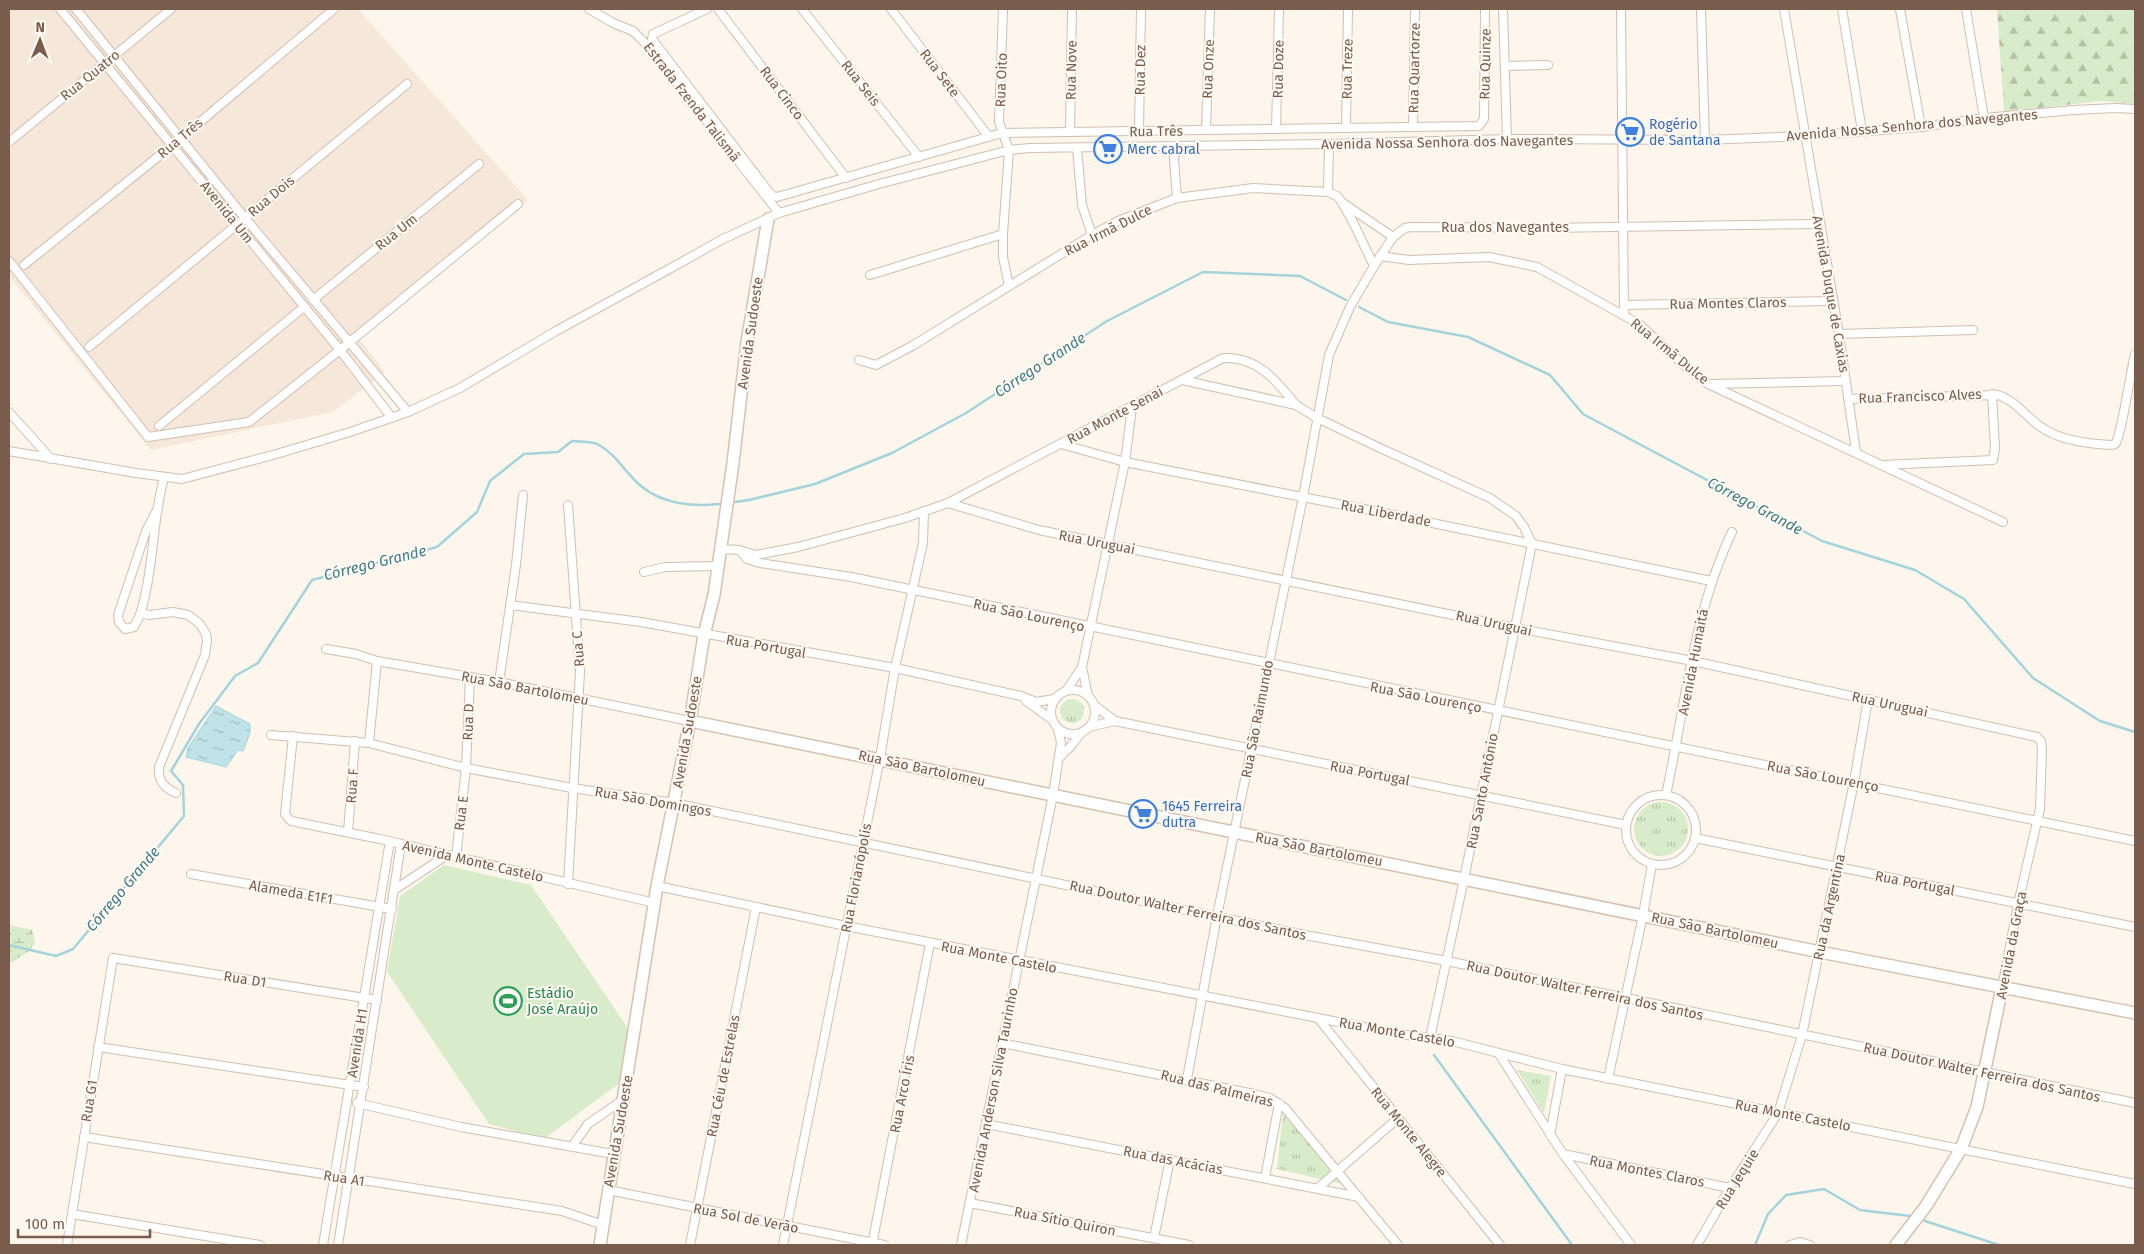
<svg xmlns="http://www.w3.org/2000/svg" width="2144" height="1254" font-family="'Fira Sans',sans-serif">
<defs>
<pattern id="grass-tufts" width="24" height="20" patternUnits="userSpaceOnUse" patternTransform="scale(1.25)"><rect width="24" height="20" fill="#d8ecc9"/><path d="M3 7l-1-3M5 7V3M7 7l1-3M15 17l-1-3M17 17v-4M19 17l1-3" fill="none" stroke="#b4c2a5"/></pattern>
<pattern id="forest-firs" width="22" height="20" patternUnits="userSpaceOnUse" patternTransform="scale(1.25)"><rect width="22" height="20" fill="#d8ecc9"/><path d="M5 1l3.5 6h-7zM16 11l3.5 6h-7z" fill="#b4c2a5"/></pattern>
<pattern id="wetland-marsh" width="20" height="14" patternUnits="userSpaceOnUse" patternTransform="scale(1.25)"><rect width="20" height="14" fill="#d8ecc9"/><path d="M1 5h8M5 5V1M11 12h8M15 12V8" fill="none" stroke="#b4c2a5"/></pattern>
<pattern id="water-ripples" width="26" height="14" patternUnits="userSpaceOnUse" patternTransform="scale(1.25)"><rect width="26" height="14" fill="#bfe3e8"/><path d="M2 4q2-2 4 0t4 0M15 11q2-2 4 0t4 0" fill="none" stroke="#a0bbbe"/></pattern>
</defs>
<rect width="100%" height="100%" fill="#fdf6ec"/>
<!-- residential -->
<polygon fill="#f5e8da" points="9,9 358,9 528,200 360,340 385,372 333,412 151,450 9,276"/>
<!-- grass -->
<g fill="url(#grass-tufts)">
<circle cx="1072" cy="711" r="12"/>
<circle cx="1661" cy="829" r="27"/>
<polygon points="1517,1070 1551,1076 1544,1113"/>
<polygon points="1283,1113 1342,1184 1277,1169"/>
</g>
<!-- forest -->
<polygon fill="url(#forest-firs)" points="1997,9 2135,9 2135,104 2101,101 2004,112"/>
<!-- wetland -->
<polygon fill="url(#wetland-marsh)" points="9,925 32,930 35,943 28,952 9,964"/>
<!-- pitch -->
<polygon fill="#d8ecc9" points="444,865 531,885 629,1030 621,1082 544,1139 489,1124 387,972 400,896"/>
<!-- water -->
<polygon fill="url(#water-ripples)" stroke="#a5d3da" points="216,706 250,724 250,733 243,751 238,750 226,767 186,757 188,748"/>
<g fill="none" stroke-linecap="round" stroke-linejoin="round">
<!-- stream -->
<g stroke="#a5d3da" stroke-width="2.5">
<polyline points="1359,307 1388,322 1468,337 1550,375 1583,414 1643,446 1822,541 1915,570 1964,599 2033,678 2100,721 2135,732"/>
<polyline points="735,502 749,500 815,484 892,453 966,413 1107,321 1203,272 1300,276 1346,300"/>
<path d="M9,945L56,956L73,949L184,816L183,785L171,771L199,724L235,676L258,663L312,580L437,547L477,512L490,481L524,454L558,452L572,441C580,442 593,441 599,445C616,454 626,474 641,486C662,504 693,507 719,504"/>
<polyline points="1434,1055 1572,1245"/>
<polyline points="1925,1221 1999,1245"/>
<polyline points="1755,1245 1768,1214 1786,1195 1824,1189 1860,1210 1910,1216"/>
</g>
<defs>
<g id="street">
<polyline points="60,9 340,350 392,418"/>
<polyline points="76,9 245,218 408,412"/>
<polyline points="589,9 613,23 633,31 647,45 779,213"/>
<polyline points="707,9 653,34 652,39 772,196 777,197 1002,133 1479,126 1484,119 1485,9"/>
<polyline points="718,9 846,178"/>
<polyline points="802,9 919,157"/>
<polyline points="891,9 989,137"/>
<polyline points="1003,9 999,122 1009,150 1003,234 1003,257 1009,286"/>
<polyline points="1503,9 1507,139"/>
<polyline points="1621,9 1624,314"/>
<polyline points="1701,9 1705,140"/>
<polyline points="1784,9 1839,334 1856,452"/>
<polyline points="1842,9 1862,131"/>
<polyline points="1900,9 1921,127"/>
<polyline points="1966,9 1984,118"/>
<polyline points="1505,66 1548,65"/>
<polyline points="1413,127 1415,9"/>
<polyline points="1346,128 1348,9"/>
<polyline points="1276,129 1279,9"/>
<polyline points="1206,130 1210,9"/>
<polyline points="1139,131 1141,9"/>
<polyline points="1070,132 1072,9"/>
<polyline points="9,142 171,9"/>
<polyline points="1173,147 1177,198"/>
<polyline points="1077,148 1082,205 1092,235"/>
<polyline points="1328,192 1329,144"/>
<polyline points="1343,203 1393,237"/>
<polyline points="1380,256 1409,260 1489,257 1537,267 1639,324 1684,365 1708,384 2003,522"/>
<polyline points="9,261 148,437 249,422 340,350 518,204"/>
<polyline points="24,265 180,139 334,9"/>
<polyline points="870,275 1003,234"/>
<polyline points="313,300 479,164"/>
<polyline points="1624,305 1833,301"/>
<polyline points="1839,334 1973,330"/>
<polyline points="89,347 407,84"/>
<polyline points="859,360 876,365 912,346 1092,235 1118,221 1177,198 1253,188 1328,192 1337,196 1341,201 1352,220 1374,266"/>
<polyline points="1182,380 1296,405 1317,418 1380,448 1490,498 1516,516 1524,527 1532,544 1464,879 1430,1038"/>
<polyline points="1710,384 1846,381"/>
<path d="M1848,399L1998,395C2015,400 2026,417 2041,427C2059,440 2089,444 2112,445L2115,444C2121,438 2131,369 2135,354"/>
<polyline points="9,412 51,459"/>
<polyline points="159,426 304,307"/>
<polyline points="1061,444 1125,462 1389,514 1711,581"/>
<polyline points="9,451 136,473 182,479 273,455 350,432 408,412 460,388 556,331 671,268 721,240 779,213 879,184 1009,150 1030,148 1329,144 1507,139 1705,140 1804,136 1921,127 1984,118 2074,110 2116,108 2135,109"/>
<polyline points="1882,465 1993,460 1995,448 1992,394"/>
<polyline points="948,503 1039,530 1516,628 1693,661 2037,737 2041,741 2042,749 2040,809 2018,904 2002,988"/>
<path d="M158,508L146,531L118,615L119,622L125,629L134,627C142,614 144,600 147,586C154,550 154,513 164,478"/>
<path d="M720,549L740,550L747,559L760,563L851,577C1279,669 1708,751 2135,841"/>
<path d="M742,551L756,555L798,547L905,518L948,503L1223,358C1257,356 1276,380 1296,405"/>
<polyline points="644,572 665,567 718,566"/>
<polyline points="510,605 641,622 895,668 1021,696 1036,702 1054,699"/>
<path d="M141,613L149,615L173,612L188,615L199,623L206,634L207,641L205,655L159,767C158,781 163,787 176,793"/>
<polyline points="326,649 356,654 377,661 499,682 690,721"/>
<polyline points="1082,667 1088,696"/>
<polyline points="499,682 516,565 523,495"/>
<circle cx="1073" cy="712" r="22"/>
<polyline points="1066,691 1082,667 1125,462 1132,407"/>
<polyline points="1026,701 1051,719"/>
<polyline points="1094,705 1115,721"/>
<polyline points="1089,727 1115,721 1626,825"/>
<polyline points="271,735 369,743 466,768 572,788 674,803 1305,935 1447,961 2135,1103"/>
<polyline points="293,736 285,814 291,821 380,839 655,903"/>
<polyline points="369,743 377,661"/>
<polyline points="1059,758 1071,746 1081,733"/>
<path d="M1666,795C1685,707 1693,614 1732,532"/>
<circle cx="1661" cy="830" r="35"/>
<polyline points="348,832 355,741"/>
<polyline points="1695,838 2135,927"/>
<polyline points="456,857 466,768 470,677"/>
<polyline points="191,874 392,909"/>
<polyline points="568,884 580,672 568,505"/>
<polyline points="657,886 846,926 1400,1034 1452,1041 1562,1069 2135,1184"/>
<polyline points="394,890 447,855"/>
<polyline points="1318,1018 1500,1245"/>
<polyline points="1002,1043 1254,1094 1270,1098 1285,1108 1398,1245"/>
<polyline points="98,1047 364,1087"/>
<polyline points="1499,1054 1563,1154 1631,1245"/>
<polyline points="1187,1079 1217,916 1303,497 1329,355 1350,307 1374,266 1393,237 1405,228 1411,227 1545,228 1819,224"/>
<polyline points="1608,1079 1643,915 1652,864"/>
<polyline points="357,1103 461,1127 613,1154"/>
<polyline points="986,1124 1359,1197"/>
<polyline points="1550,1135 1562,1069"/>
<polyline points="84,1137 562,1211 603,1225"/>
<polyline points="573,1145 588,1124 624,1099"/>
<polyline points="1563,1154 1730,1188"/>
<polyline points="1265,1178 1279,1103"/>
<polyline points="1318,1188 1397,1119"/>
<polyline points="608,1190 884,1245"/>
<polyline points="970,1203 1189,1245"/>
<polyline points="72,1214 260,1245"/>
<polyline points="1154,1238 1170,1159"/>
<polyline points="67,1245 113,958 377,1000"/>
<polyline points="323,1245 390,841"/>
<polyline points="338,1245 401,844"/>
<polyline points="690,1245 756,907"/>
<polyline points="783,1245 880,758 895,668 923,543 924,511"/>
<polyline points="872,1245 930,943"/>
<polyline points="961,1245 1053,795 1061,743 1058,729"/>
<polyline points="1697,1245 1730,1188 1778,1113 1802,1035 1854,782 1868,699"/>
<polyline points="1790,1245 1800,1242 1810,1245"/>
</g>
<g id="secondary">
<polyline points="690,721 1820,952 2135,1013"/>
<polyline points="600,1245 657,886 690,721 704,635 714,595 733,463 747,342 768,219"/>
<polyline points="1896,1245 1926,1206 1961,1149 1977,1107 2002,988"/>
</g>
</defs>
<!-- street casing -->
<use href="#street" stroke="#d1beb0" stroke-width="10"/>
<!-- secondary casing -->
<use href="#secondary" stroke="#d6c0b0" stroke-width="14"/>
<!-- street -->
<use href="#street" stroke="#fff" stroke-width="8"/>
<!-- secondary -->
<use href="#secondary" stroke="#fff" stroke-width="11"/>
</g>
<!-- icons -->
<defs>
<symbol id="supermarket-ring" viewBox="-11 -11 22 22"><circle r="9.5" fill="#fffaf3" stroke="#3f7fe0" stroke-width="1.5"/><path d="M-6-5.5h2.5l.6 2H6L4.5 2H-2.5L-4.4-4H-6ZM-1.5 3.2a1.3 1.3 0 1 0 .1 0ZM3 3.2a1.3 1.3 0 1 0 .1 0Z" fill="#3f7fe0"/></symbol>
<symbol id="stadium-ring" viewBox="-11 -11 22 22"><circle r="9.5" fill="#fffaf3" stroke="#2e9e5b" stroke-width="1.5"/><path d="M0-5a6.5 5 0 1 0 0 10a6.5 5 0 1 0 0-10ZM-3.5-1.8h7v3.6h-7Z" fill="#2e9e5b"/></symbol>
</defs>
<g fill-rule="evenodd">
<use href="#supermarket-ring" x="1614" y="116" width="32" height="32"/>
<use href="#supermarket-ring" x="1092" y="133" width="32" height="32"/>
<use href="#supermarket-ring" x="1127" y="798" width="32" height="32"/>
<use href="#stadium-ring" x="492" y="985" width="32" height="32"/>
</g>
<g text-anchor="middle" stroke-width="4" stroke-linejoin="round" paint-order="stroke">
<!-- street labels -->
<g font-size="14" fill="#7a5c4d" stroke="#fffaf3">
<text transform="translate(1485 64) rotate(-89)" y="5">Rua Quinze</text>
<text transform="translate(1414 68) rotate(-89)" y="5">Rua Quartorze</text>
<text transform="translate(1208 69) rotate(-88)" y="5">Rua Onze</text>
<text transform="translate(1278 69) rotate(-89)" y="5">Rua Doze</text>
<text transform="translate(1347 69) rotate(-89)" y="5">Rua Treze</text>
<text transform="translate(1071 70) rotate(-89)" y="5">Rua Nove</text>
<text transform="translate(1140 70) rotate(-89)" y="5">Rua Dez</text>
<text transform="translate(940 73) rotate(53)" y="5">Rua Sete</text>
<text transform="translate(90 75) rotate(-39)" y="5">Rua Quatro</text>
<text transform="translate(1001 80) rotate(-88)" y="5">Rua Oito</text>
<text transform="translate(861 83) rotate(52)" y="5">Rua Seis</text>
<text transform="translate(782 93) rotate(53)" y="5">Rua Cinco</text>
<text transform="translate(692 102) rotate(52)" y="5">Estrada Fzenda Talismã</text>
<text transform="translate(1912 125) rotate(-5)" y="5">Avenida Nossa Senhora dos Navegantes</text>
<text transform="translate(1156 131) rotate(-1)" y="5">Rua Três</text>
<text transform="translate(180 138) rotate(-40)" y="5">Rua Três</text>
<text transform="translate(1447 142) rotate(-1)" y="5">Avenida Nossa Senhora dos Navegantes</text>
<text transform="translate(271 196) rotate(-40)" y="5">Rua Dois</text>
<text transform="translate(227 212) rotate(51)" y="5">Avenida Um</text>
<text x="1505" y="232">Rua dos Navegantes</text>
<text transform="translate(1108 230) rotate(-27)" y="5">Rua Irmã Dulce</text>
<text transform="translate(396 232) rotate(-39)" y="5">Rua Um</text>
<text transform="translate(1831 294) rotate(80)" y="5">Avenida Duque de Caxias</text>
<text transform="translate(1728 303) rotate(-1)" y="5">Rua Montes Claros</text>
<text transform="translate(750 333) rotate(-82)" y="5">Avenida Sudoeste</text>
<text transform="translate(1670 351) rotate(39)" y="5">Rua Irmã Dulce</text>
<text transform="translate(1920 396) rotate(-2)" y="5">Rua Francisco Alves</text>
<text transform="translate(1115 415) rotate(-28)" y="5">Rua Monte Senai</text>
<text transform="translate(1386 513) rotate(11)" y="5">Rua Liberdade</text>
<text transform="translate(1097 542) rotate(11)" y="5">Rua Uruguai</text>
<text transform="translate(1029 615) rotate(12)" y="5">Rua São Lourenço</text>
<text transform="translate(1494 623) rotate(12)" y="5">Rua Uruguai</text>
<text transform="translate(766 646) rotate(10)" y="5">Rua Portugal</text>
<text transform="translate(578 649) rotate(-94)" y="5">Rua C</text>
<text transform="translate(1693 662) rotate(-79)" y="5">Avenida Humaitá</text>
<text transform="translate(525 688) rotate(11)" y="5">Rua São Bartolomeu</text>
<text transform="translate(1426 697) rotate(11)" y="5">Rua São Lourenço</text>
<text transform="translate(1890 704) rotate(12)" y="5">Rua Uruguai</text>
<text transform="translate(1257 719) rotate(-79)" y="5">Rua São Raimundo</text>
<text transform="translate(468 722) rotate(-88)" y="5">Rua D</text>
<text transform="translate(687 732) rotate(-80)" y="5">Avenida Sudoeste</text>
<text transform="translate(922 768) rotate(12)" y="5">Rua São Bartolomeu</text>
<text transform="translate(1370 773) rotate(11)" y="5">Rua Portugal</text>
<text transform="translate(1823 776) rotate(11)" y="5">Rua São Lourenço</text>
<text transform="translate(352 786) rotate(-86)" y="5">Rua F</text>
<text transform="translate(1482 791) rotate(-79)" y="5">Rua Santo Antônio</text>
<text transform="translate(653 801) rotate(10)" y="5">Rua São Domingos</text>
<text transform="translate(461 813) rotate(-83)" y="5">Rua E</text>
<text transform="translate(1319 849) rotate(11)" y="5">Rua São Bartolomeu</text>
<text transform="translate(473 861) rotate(13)" y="5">Avenida Monte Castelo</text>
<text transform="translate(856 878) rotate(-79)" y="5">Rua Florianópolis</text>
<text transform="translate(1915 883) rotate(11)" y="5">Rua Portugal</text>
<text transform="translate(291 892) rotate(10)" y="5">Alameda E1F1</text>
<text transform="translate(1829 907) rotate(-78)" y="5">Rua da Argentina</text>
<text transform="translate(1188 910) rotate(12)" y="5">Rua Doutor Walter Ferreira dos Santos</text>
<text transform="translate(1715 930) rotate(12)" y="5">Rua São Bartolomeu</text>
<text transform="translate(2011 945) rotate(-79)" y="5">Avenida da Graça</text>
<text transform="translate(999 957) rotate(11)" y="5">Rua Monte Castelo</text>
<text transform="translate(245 979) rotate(9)" y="5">Rua D1</text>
<text transform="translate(1585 990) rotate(12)" y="5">Rua Doutor Walter Ferreira dos Santos</text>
<text transform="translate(1397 1032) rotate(10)" y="5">Rua Monte Castelo</text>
<text transform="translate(357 1043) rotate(-81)" y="5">Avenida H1</text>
<text transform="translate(1982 1072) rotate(12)" y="5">Rua Doutor Walter Ferreira dos Santos</text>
<text transform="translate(723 1076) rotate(-79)" y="5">Rua Céu de Estrelas</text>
<text transform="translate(1217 1088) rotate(14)" y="5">Rua das Palmeiras</text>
<text transform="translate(993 1090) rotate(-79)" y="5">Avenida Anderson Silva Taurinho</text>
<text transform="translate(902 1094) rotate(-79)" y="5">Rua Arco Íris</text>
<text transform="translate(89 1101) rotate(-81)" y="5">Rua G1</text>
<text transform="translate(1793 1115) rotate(11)" y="5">Rua Monte Castelo</text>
<text transform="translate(618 1131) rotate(-80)" y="5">Avenida Sudoeste</text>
<text transform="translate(1409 1132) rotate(51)" y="5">Rua Monte Alegre</text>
<text transform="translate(1173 1160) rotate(11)" y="5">Rua das Acácias</text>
<text transform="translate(1647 1171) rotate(11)" y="5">Rua Montes Claros</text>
<text transform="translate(344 1178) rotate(9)" y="5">Rua A1</text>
<text transform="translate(1737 1179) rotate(-58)" y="5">Rua Jequie</text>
<text transform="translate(746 1218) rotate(11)" y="5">Rua Sol de Verão</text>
<text transform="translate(1065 1221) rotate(11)" y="5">Rua Sítio Quiron</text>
</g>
<!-- shop labels -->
<g font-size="14" fill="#366cbe" stroke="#fffaf3" text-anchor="start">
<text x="1649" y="129">Rogério<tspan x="1649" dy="16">de Santana</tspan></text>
<text x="1127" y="154">Merc cabral</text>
<text x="1162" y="811">1645 Ferreira<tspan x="1162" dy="16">dutra</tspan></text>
</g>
<!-- leisure labels -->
<g font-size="14" fill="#27864d" stroke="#fffaf3" text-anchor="start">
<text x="527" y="998">Estádio<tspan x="527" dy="16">José Araújo</tspan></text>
</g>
<!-- water labels -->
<g font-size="15" font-style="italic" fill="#437c86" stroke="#fffaf3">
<text transform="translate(1040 365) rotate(-33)" y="5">Córrego Grande</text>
<text transform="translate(1755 506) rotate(28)" y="5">Córrego Grande</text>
<text transform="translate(375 563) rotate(-14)" y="5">Córrego Grande</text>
<text transform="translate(123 889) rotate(-50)" y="5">Córrego Grande</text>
</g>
</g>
<!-- border -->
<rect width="2144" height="1254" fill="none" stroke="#7a5c4d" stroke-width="20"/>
<!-- north arrow -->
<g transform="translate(40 40) rotate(1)" stroke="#fffaf3" stroke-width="4" paint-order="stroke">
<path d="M0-4L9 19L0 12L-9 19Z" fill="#7a5c4d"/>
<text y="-8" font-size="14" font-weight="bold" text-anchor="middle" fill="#7a5c4d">N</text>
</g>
<!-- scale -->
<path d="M18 1229v8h132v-8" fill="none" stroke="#7a5c4d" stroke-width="2.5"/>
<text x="25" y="1229" font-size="15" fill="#7a5c4d" stroke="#fffaf3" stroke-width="4" paint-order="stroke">100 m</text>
</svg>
